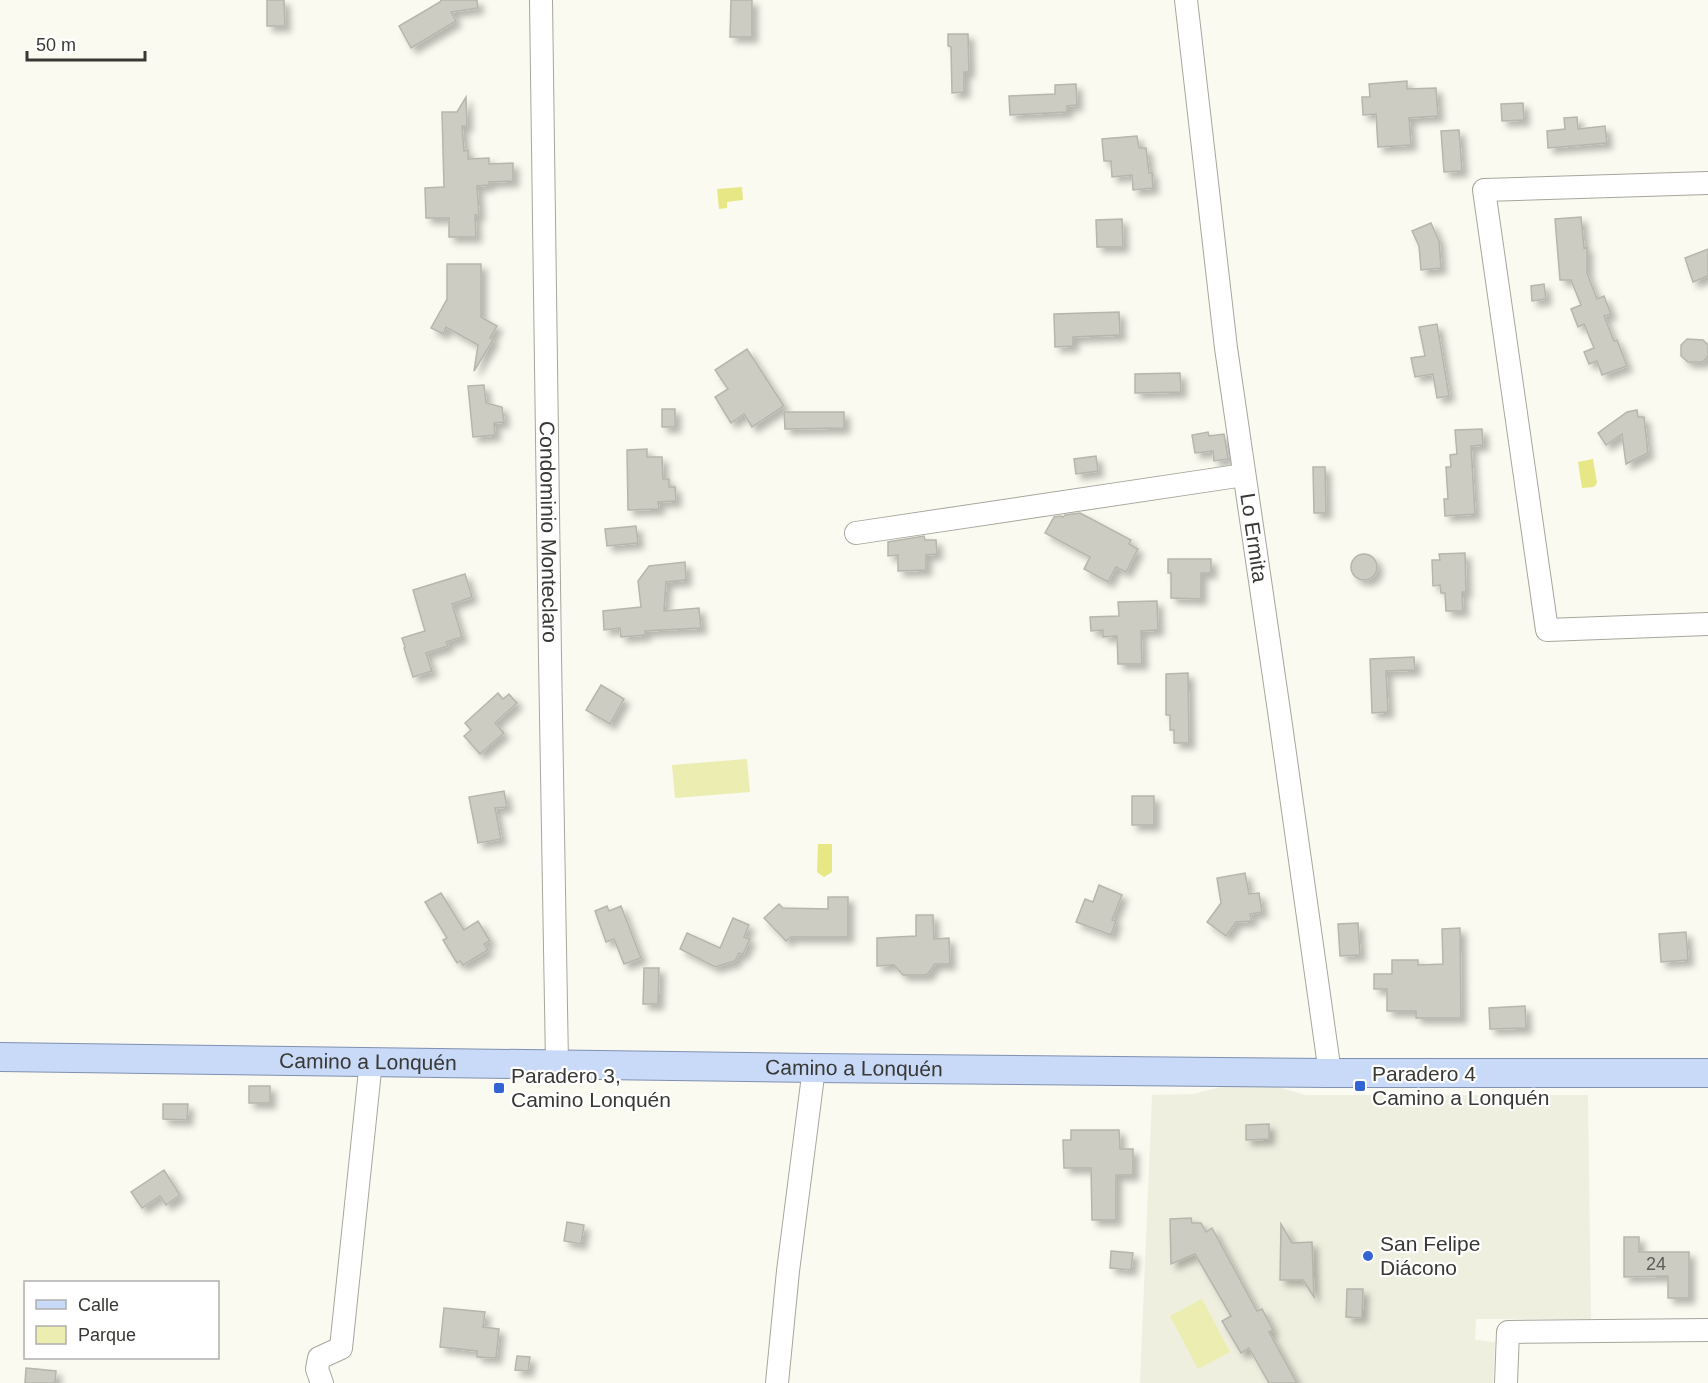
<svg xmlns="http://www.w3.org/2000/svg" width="1708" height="1383" font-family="Arial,sans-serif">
<defs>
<filter id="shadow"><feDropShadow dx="5.5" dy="5.5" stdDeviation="3" flood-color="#0004"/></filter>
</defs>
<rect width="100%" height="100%" fill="#fafaf0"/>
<!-- built -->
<polygon fill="#eeefdf" points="1228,1085 1274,1086 1305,1095 1588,1095 1591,1319 1476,1319 1475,1340 1495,1342 1493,1383 1140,1383 1152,1095 1194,1094"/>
<!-- green -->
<g fill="#ecedb1">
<polygon points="747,759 750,792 675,798 672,765"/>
<polygon points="1202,1299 1230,1352 1198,1369 1170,1316"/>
</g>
<!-- water -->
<g fill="#e7e785">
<polygon points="742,187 743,200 727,202 727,208 719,209 717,189"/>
<polygon points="1593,459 1597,483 1594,487 1582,488 1578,462"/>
<polygon points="818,844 832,844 832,872 824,877 817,872"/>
</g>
<!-- building -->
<g fill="#ccccc3" stroke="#b5b6ac" stroke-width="1.5" filter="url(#shadow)">
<polygon points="267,0 284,0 285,26 267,26"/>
<polygon points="441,0 477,0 478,8 451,12 456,21 411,48 399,26 440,2"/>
<polygon points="731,0 752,0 752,37 730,37"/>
<polygon points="948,34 968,34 969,72 964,72 964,92 952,93 951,47 948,46"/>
<polygon points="1407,81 1407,89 1436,88 1438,116 1409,118 1411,145 1378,147 1376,114 1363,115 1362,97 1370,97 1369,84"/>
<polygon points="1076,84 1077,105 1067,106 1067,112 1010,115 1009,96 1055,94 1055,85"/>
<polygon points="466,97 467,126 462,126 464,151 468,150 468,159 489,158 489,164 513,163 513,181 489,182 489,185 477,186 479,215 475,215 476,237 449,237 449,218 426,218 425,188 444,187 442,112 457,112"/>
<polygon points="1523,103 1524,120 1502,121 1501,104"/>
<polygon points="1577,117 1578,129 1605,126 1607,143 1548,148 1547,131 1565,129 1564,118"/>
<polygon points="1459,130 1462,171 1444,172 1441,131"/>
<polygon points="1137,136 1139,148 1146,148 1149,173 1152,172 1153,188 1133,190 1132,175 1112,177 1111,161 1104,161 1102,139"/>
<polygon points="1581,217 1584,248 1587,247 1587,273 1597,299 1604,296 1611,314 1604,316 1614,341 1617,340 1627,366 1602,375 1597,361 1589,364 1584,352 1594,348 1584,324 1578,327 1571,309 1581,305 1571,280 1560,280 1555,219"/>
<polygon points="1122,219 1123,247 1097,247 1096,220"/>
<polygon points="1431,223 1439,241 1441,268 1421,270 1419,246 1412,231"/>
<polygon points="1708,249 1708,276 1693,282 1685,258"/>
<polygon points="447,264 481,264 481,317 497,326 490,338 493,340 474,371 478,345 446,327 443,334 431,328 447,299"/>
<polygon points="1544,284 1546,299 1532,301 1531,286"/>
<polygon points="1119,312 1120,335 1073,337 1073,346 1055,347 1054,314"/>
<polygon points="1437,324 1449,396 1437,398 1433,374 1415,377 1411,358 1425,356 1419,327"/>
<polygon points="1687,339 1703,340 1708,345 1708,356 1703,362 1688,362 1681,356 1681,345"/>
<polygon points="747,349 784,406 752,427 744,414 731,423 715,397 728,389 715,370"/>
<polygon points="1180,373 1181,392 1135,393 1135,374"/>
<polygon points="484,385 486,403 502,407 504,422 494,423 495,435 473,437 468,386"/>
<rect x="662" y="409" width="13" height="18"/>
<polygon points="1637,410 1638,417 1644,417 1648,453 1626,464 1622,434 1606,445 1598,433 1627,412"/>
<polygon points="784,412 844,412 844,428 785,429"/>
<polygon points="1482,429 1483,445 1471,446 1475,514 1445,516 1444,499 1448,499 1446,467 1451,467 1450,455 1457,454 1455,430"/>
<polygon points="1208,432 1209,436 1224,434 1228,459 1214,461 1213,451 1195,453 1192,435"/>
<polygon points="647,449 647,457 662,457 663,479 669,479 669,487 675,487 676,501 658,502 659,509 628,510 627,450"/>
<polygon points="1096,456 1098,471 1076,474 1074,459"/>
<polygon points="1313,467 1325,467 1326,513 1314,513"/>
<polygon points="1080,513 1131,540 1129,544 1138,549 1126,572 1116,567 1108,582 1084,569 1090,557 1045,533 1054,517 1061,516 1063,517 1065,515"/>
<polygon points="636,526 638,543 607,546 605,529"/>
<polygon points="924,536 925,540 936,540 937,554 926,555 926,570 898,571 898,555 888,556 888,542"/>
<polygon points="1465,553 1466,592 1462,592 1463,611 1446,611 1445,593 1441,593 1440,585 1433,586 1432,560 1440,560 1439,554"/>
<circle cx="1364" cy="567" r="13"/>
<polygon points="1168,559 1211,559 1211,573 1201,573 1201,599 1171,598 1171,573 1168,573"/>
<polygon points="685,562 686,580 666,582 664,611 699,608 701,628 645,631 645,635 621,637 620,628 604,630 603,611 641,607 638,581 649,566"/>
<polygon points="465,574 472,597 452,604 462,637 446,642 448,646 426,653 432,671 413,677 404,648 405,647 402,638 425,631 413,590"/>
<polygon points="1157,601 1158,630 1141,631 1142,664 1118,664 1117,636 1103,637 1103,630 1091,631 1090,617 1119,616 1118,602"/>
<polygon points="1414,657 1415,670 1386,671 1388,712 1372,713 1370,659"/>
<polygon points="1188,673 1189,743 1174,743 1174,730 1170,730 1170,715 1166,715 1166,674"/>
<polygon points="601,685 624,699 610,724 586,710"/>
<polygon points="498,693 503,699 509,694 517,703 495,723 504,733 480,754 464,736 471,730 465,723"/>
<polygon points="504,791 507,807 495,808 501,839 478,843 469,797"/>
<rect x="1132" y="796" width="22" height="29"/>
<polygon points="1245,873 1249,894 1259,893 1262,912 1250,914 1252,921 1236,922 1226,936 1207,922 1221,903 1217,878"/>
<polygon points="1099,885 1122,895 1112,920 1116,921 1111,935 1076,922 1085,899 1093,902"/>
<polygon points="441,893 464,930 478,921 490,941 484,944 488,950 463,965 460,961 457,963 443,940 447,938 425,902"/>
<polygon points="828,897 848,897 848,937 791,937 786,941 764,918 779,904 783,908 828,909"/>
<polygon points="607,906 609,911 621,906 641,958 624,964 614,939 606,942 595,911"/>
<polygon points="916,915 933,915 934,939 949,938 950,964 935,964 927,975 903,975 894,965 877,966 877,938 916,936"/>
<polygon points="733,918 749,925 744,937 750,939 743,954 739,953 735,961 715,967 680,949 687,933 720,948"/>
<polygon points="1358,923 1360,955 1340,956 1338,924"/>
<polygon points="1460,928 1461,1018 1416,1018 1416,1011 1387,1011 1387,989 1374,989 1374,974 1392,974 1392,960 1418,960 1418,965 1443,964 1442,929"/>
<polygon points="1686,932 1688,960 1661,962 1659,934"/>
<polygon points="644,968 659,968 658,1004 643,1004"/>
<polygon points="1525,1006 1526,1028 1490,1029 1489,1008"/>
<rect x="249" y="1086" width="21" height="17"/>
<polygon points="163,1104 188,1104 187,1120 163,1119"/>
<polygon points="1269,1124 1269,1139 1246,1140 1246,1125"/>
<polygon points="1071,1130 1119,1130 1120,1149 1133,1149 1133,1175 1116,1175 1116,1220 1092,1220 1091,1168 1064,1168 1063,1140 1071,1140"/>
<polygon points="164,1170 180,1195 166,1205 160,1196 142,1208 131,1192"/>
<polygon points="1191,1218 1192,1223 1201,1223 1206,1232 1212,1228 1257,1311 1262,1309 1273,1330 1269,1332 1297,1383 1269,1383 1249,1348 1241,1353 1222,1321 1231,1316 1195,1254 1171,1264 1170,1219"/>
<polygon points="567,1222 584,1225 581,1244 564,1241"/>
<polygon points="1281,1224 1292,1243 1312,1242 1314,1297 1303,1280 1280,1280"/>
<polygon points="1624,1237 1639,1237 1639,1252 1689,1252 1689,1298 1668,1298 1668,1276 1624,1277"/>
<polygon points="1111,1251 1133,1253 1131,1270 1110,1268"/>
<polygon points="1347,1289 1363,1289 1362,1318 1346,1317"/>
<polygon points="444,1308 485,1312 483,1327 499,1329 496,1358 477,1357 477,1351 440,1347"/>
<polygon points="517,1356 530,1357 528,1371 515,1370"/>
<polygon points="26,1368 56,1371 55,1383 25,1383"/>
</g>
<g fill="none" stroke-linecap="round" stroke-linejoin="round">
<defs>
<g id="minor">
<path id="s1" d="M541,0L550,657L557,1064"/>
<path id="s2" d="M1186,0L1226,348L1279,711L1330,1073"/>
<polyline points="1708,183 1484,190 1547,630 1708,624"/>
<polyline points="856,533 1244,475"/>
<polyline points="322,1383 317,1369 319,1358 341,1348 371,1061"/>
<polyline points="777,1383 788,1271 814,1068"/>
<polyline points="1506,1383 1508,1332 1708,1330"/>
</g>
<g id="major">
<path id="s3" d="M0,1057L814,1068L1330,1073H1708"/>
</g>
</defs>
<!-- minor casing -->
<use href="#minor" stroke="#a6a69d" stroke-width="24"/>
<!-- major casing -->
<use href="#major" stroke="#7f90b1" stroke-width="30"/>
<!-- minor -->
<use href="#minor" stroke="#fff" stroke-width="22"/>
<!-- major -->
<use href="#major" stroke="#c9d9f8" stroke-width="28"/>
</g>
<!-- markers -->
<g fill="#3364d3" stroke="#fff" stroke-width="2">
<rect x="1354" y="1080" width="12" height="12" rx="3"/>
<rect x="493" y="1082" width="12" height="12" rx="3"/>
<circle cx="1368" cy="1256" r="6"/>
</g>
<g text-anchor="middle" stroke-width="4.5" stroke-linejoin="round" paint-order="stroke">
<!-- number labels -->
<g font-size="18" fill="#5d5d58">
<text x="1656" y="1270">24</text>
</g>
<!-- street labels -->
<g font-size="21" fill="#383834" stroke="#fff">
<text dy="7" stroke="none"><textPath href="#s1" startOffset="532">Condominio Monteclaro</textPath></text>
<text dy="7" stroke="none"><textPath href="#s2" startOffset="542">Lo Ermita</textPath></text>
<text dy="7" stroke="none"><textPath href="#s3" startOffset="368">Camino a Lonquén</textPath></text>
<text dy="7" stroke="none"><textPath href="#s3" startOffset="854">Camino a Lonquén</textPath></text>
</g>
<!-- poi labels -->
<g font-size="21" fill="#383834" stroke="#fff" text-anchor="start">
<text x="1372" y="1081">Paradero 4<tspan x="1372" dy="24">Camino a Lonquén</tspan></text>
<text x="511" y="1083">Paradero 3,<tspan x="511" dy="24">Camino Lonquén</tspan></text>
<text x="1380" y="1251">San Felipe<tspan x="1380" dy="24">Diácono</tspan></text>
</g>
</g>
<!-- legend -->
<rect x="24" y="1281" width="195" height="78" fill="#ffffff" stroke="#afafae" stroke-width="1.5"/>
<rect x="36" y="1300" width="30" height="9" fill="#c9d9f8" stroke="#afafae" stroke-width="1.5"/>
<text x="78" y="1311" font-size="18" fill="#383834">Calle</text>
<rect x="36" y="1326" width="30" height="18" fill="#ecedb1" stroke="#afafae" stroke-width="1.5"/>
<text x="78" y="1341" font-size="18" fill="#383834">Parque</text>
<!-- scale -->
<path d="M27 51v9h118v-9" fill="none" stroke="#383834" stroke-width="3"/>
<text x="36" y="51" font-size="18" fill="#383834" stroke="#ffffff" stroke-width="4.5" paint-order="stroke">50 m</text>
</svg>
